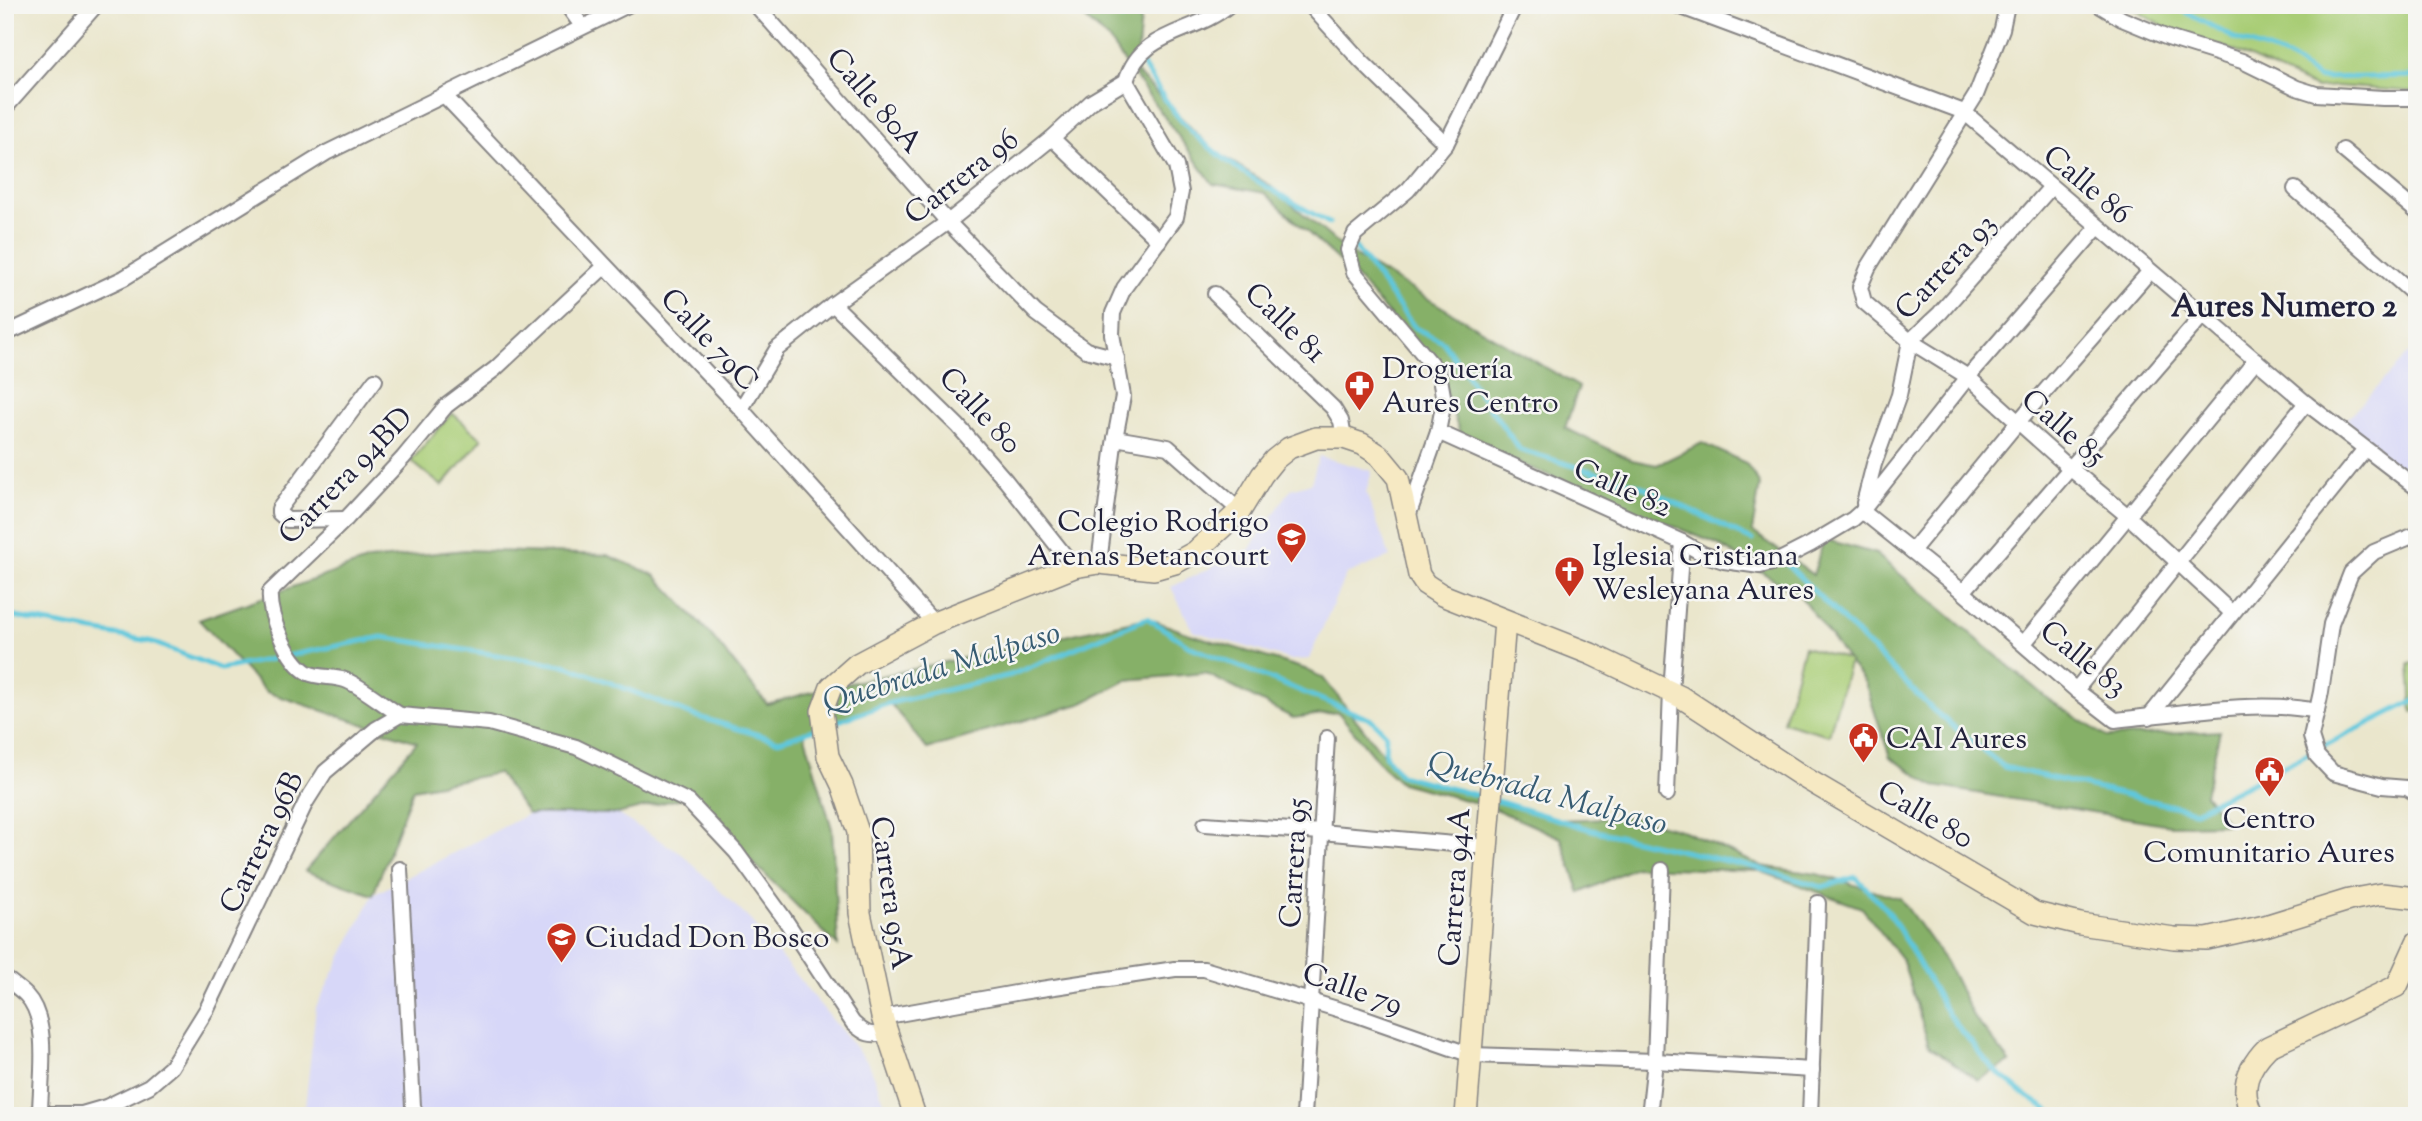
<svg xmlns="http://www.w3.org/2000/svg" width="2422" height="1121" font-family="'Sorts Mill Goudy',serif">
<rect width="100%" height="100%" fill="#f6f6f2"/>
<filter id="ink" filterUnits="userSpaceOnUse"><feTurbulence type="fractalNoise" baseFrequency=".0143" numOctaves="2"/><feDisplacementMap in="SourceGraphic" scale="14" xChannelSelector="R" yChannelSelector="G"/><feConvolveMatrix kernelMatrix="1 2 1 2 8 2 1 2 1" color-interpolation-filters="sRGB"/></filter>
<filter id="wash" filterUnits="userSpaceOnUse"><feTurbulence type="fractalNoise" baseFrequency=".00686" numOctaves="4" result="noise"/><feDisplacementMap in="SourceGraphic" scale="28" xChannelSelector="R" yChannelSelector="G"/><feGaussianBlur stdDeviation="1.57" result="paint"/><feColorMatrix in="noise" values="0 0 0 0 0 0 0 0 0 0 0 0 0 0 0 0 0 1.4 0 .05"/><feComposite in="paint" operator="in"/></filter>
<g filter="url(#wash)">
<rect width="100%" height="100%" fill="#eae6cc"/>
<!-- built -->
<g fill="#d7d7f8">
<polygon points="2417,345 2417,486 2374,451 2347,419"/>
<polygon points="1319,456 1372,471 1366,493 1390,557 1346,574 1309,659 1292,660 1193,631 1171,587 1250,549 1291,489 1311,483"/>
<polygon points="528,814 617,814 682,854 751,921 869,1064 890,1116 304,1116 316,1007 373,895"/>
</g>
<!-- green -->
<g fill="#a9cd76" stroke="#667858" stroke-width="2">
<polygon points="2127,5 2417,5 2417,92 2336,86 2316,88 2228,48 2171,31"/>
<polygon points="452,413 482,439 442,486 411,461"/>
<polygon points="1804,647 1850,660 1829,735 1783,722"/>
<polygon points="2417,662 2417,711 2412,712 2409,664"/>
</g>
<!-- forest -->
<g fill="#86b067" stroke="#546951" stroke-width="2">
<polygon points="1070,5 1142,5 1136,72 1213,150 1269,185 1348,252 1579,387 1565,428 1632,460 1657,465 1702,443 1746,463 1760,485 1752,531 1813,575 1824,539 1876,554 2048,699 2107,737 2220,731 2205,794 2228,824 2170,825 1934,786 1890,757 1865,683 1800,596 1717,544 1462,440 1439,371 1353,274 1265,193 1213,184 1107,38"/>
<polygon points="465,550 607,555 655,575 711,635 767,704 831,687 1147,618 1190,634 1305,669 1323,678 1400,775 1560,820 1632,817 1684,831 1761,866 1817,874 1900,898 1946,962 1973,1016 2010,1062 1978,1080 1929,1046 1903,961 1862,908 1760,871 1635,867 1580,893 1561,838 1488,806 1401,783 1382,766 1338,712 1293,718 1205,673 1127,680 1083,703 927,749 890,703 804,733 832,829 838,946 686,797 617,814 528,814 498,773 413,789 373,895 305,871 417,742 266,692 199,620 369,560"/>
</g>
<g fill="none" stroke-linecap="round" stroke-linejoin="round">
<!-- stream -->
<g stroke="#5fc7dc" stroke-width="5">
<polyline points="1103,5 1122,18"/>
<polyline points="2172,5 2236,39 2288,57 2318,78 2417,76"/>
<path d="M1142,64C1153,80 1163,98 1175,113C1212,160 1278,193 1329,223"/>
<polyline points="1355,247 1415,328 1443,342 1520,450 1641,486 1752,540"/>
<polyline points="1787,564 1933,710 2004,767 2195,811 2417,699"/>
<polyline points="5,615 149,641 221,669 382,637 568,666 692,715 779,741 821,727"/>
<polyline points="830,724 890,703 1011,675 1147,618 1191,647 1372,720 1386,734 1385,755 1400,775 1487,798"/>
<polyline points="1497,801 1592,830 1761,869 1822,887 1856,877 1891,915 1948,1014 1992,1068 2028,1097 2058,1116"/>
</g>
</g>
</g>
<g filter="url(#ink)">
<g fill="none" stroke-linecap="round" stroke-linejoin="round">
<defs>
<g id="street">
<polyline points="567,5 582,26"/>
<polyline points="756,5 948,222 1036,313 1086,350 1117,358"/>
<polyline points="1310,5 1361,61 1446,144"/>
<polyline points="1676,5 1964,112 2306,403 2417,488"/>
<polyline points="2007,5 2002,29 1976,95 1868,268 1860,287 1864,302 1910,341 1968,377 2071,469 2129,517 2232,613"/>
<polyline points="2099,5 2122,19 2168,38 2242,61 2297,88 2316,94 2383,98 2417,98"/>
<polyline points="444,95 741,409 934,623"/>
<polyline points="5,108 96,5"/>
<polyline points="1052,138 1159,241"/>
<polyline points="2343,150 2417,212"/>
<polyline points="2295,189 2417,297"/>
<polyline points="1215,294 1333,408 1341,421 1344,438"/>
<polyline points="833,304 958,426 1006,481 1074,567"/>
<polyline points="5,334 124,278 326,153 628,5"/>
<path d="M741,409L777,349L833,304L948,222L1052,138L1091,102L1126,81C1142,29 1194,35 1229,5"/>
<polyline points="1438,432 1682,542 1703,554 1724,561 1760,566 1776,562 1811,544 1853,519 1862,511 1968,377 2098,227"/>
<polyline points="1115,438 1168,447 1240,511"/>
<polyline points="1864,503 1874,464 1899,395 1910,341 1940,313 2051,187"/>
<path d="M1862,511L1963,592L2076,690L2115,720C2177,714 2256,699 2317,711"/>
<polyline points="346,519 287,520 279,513 279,509 375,380"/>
<polyline points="1407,519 1438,432 1444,401 1439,373 1354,272 1348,250 1355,234 1408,190 1446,144 1515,5"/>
<polyline points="2417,534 2374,552 2351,573 2331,624 2321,692 2311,737 2317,756 2333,773 2382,786 2407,788 2417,794"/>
<polyline points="1912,551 2018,422 2150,271"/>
<polyline points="1099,563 1114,444 1123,396 1112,334 1113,313 1124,288 1176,217 1181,192 1176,166 1126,81"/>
<polyline points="1963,592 2203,315"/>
<polyline points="2024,643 2256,360"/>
<polyline points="2076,690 2306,403"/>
<path d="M400,715C385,706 360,685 345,680C333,676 319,678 308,673C287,661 268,614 270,592L346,519L403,458L446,406L495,369L605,266"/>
<polyline points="2149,717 2365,449"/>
<polyline points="1667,794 1671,691 1682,542"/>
<polyline points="1205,824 1321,832 1487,847"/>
<polyline points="400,869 413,1106 416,1116"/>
<path d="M5,981H9C14,985 21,990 26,995C51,1021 40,1080 40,1114H82L106,1107L149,1086L171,1067L207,1009L306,802L325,772L376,729L400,715L489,723L576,747L689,802L736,852L784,918L853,1023C865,1034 871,1037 887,1032"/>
<polyline points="882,1017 1021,992 1175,969 1204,969 1357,1015 1471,1055 1655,1061 1812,1070"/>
<polyline points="1304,1116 1327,738"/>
<polyline points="1649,1116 1655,1061 1662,870"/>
<polyline points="1810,1116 1818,903"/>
</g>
<g id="secondary">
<polyline points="915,1116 882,1017 860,913 858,832 842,785 828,756 822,711 831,687 857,664 934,623 1074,567 1099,563 1154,569 1175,563 1195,552 1240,511 1262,475 1274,460 1289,448 1316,438 1344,438 1362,444 1379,455 1398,478 1419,575 1425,584 1442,595 1591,654 1681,697 1805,778 2035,913 2080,924 2174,938 2207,939 2265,926 2349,900 2381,894 2417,898"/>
<polyline points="1466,1116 1505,621"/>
<path d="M2253,1116C2238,1089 2248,1067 2268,1047L2397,986L2417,942"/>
</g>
</defs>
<!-- street casing -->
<use href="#street" stroke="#868484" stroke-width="18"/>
<!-- secondary casing -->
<use href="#secondary" stroke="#868484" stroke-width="24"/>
<!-- street -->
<use href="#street" stroke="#fff" stroke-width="14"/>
<!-- secondary -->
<use href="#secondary" stroke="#f6e9c3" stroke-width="21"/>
</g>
</g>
<!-- icons -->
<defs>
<symbol id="pharmacy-pin" viewBox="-11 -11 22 30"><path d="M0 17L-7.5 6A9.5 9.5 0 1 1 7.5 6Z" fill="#c8321e" stroke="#f6f6f2"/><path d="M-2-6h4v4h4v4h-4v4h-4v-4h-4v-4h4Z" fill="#fff"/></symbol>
<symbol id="school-pin" viewBox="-11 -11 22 30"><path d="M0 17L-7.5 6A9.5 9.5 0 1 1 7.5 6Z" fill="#c8321e" stroke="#f6f6f2"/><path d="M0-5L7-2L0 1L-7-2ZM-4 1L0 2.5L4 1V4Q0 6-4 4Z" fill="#fff"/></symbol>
<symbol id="church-pin" viewBox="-11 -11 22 30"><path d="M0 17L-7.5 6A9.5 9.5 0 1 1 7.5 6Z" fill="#c8321e" stroke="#f6f6f2"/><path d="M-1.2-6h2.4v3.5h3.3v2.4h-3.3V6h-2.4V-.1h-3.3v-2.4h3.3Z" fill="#fff"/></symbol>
<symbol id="civic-pin" viewBox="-11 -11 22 30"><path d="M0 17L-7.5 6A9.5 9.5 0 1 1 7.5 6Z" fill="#c8321e" stroke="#f6f6f2"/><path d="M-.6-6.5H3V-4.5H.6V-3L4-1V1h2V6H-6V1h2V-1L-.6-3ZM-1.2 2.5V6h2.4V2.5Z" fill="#fff"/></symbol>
</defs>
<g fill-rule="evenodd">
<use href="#pharmacy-pin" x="1342" y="368" width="35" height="47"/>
<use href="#school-pin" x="1274" y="520" width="35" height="47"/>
<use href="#church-pin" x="1552" y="554" width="35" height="47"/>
<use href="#civic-pin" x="1846" y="720" width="35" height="47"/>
<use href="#civic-pin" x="2252" y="754" width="35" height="47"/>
<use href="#school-pin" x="544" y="920" width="35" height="47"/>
</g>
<g text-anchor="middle" stroke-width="5" stroke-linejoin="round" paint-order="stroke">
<!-- street labels -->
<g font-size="30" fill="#22223b" stroke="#f6f6f2">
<text transform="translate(875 100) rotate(49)" y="10">Calle 80A</text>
<text transform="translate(961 176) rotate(-38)" y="10">Carrera 96</text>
<text transform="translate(2088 184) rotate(40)" y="10">Calle 86</text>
<text transform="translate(1945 266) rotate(-47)" y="10">Carrera 93</text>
<text transform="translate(1286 322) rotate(44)" y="10">Calle 81</text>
<text transform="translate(710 339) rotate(47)" y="10">Calle 79C</text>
<text transform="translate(981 410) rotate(47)" y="10">Calle 80</text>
<text transform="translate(2064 427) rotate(41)" y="10">Calle 85</text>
<text transform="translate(345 475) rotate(-46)" y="10">Carrera 94BD</text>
<text transform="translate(1623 487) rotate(24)" y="10">Calle 82</text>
<text transform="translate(2084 658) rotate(39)" y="10">Calle 83</text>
<text transform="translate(1926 814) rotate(30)" y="10">Calle 80</text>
<text transform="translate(261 842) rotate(-64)" y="10">Carrera 96B</text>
<text transform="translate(1293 863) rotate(-87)" y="10">Carrera 95</text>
<text transform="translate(1454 887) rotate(-86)" y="10">Carrera 94A</text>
<text transform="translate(892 893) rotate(82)" y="10">Carrera 95A</text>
<text transform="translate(1353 988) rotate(19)" y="10">Calle 79</text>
</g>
<!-- poi labels -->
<g font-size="30" fill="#22223b" stroke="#f6f6f2" text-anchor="start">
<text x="1382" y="378">Droguería<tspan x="1382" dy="34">Aures Centro</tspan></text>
<text x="1269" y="531" text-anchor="end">Colegio Rodrigo<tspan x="1269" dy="34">Arenas Betancourt</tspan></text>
<text x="1592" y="565">Iglesia Cristiana<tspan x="1592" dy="34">Wesleyana Aures</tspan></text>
<text x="1886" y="748">CAI Aures</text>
<text x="2269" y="828" text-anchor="middle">Centro<tspan x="2269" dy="34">Comunitario Aures</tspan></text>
<text x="585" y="947">Ciudad Don Bosco</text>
</g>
<!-- neighbourhood labels -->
<g font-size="32" font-weight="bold" fill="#22223b" stroke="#f6f6f2">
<text x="2284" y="316">Aures Numero 2</text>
</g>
<!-- water labels -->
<g font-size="32" font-style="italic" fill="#375c73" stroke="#f6f6f2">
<text transform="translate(941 666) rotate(-17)" y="11">Quebrada Malpaso</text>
<text transform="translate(1548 792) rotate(15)" y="11">Quebrada Malpaso</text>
</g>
</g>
<!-- margin -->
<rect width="2422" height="1121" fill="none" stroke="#f6f6f2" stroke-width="28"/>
</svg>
